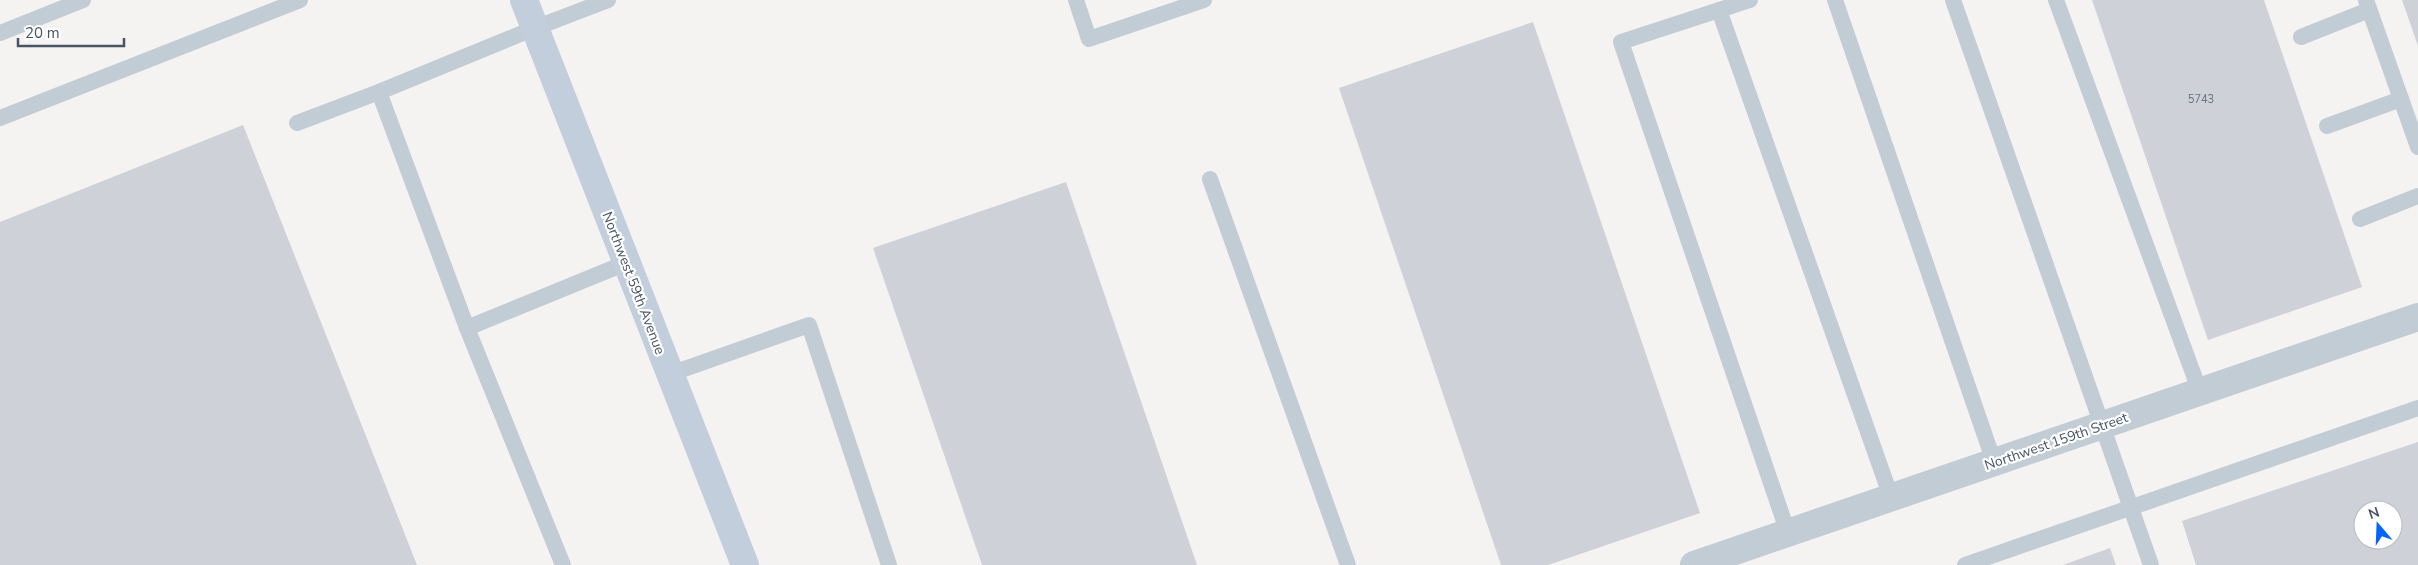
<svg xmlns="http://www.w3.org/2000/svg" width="2418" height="565" font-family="'Nunito Sans',sans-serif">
<rect width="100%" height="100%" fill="#f5f2f2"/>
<!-- building -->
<g fill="#ced1d8" fill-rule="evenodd">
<polygon points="2092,0 2264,0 2362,287 2208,340"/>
<polygon points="2402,0 2418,0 2418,46"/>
<polygon points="1533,22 1700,513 1548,565 1501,565 1339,88"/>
<polygon points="243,125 417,565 0,565 0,222"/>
<polygon points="1066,182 1197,565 982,565 873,248"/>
<path d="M2418,442V565H2196L2182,521ZM2363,510H2393V540H2363Z"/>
<polygon points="2110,548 2116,565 2063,565"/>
</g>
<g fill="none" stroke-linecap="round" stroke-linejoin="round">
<!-- lane -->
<g stroke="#c2ccd5" stroke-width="16">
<polyline points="1076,0 1089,39 1204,0"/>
<polyline points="1750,0 1621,42 1788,533"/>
<polyline points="1835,0 1994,462"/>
<polyline points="1953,0 2151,565"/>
<polyline points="2056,0 2200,392"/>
<polyline points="2366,0 2418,147"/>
<polyline points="1719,10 1891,497"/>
<polyline points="0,33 83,0"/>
<polyline points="2301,37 2369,10"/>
<polyline points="0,118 300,0"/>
<polyline points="297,123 379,92"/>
<polyline points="2327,126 2401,99"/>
<polyline points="1210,179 1348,565"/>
<polyline points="2360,219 2418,196"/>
<polyline points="467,328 626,263"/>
<polyline points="670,374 809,325 889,565"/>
<polyline points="563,565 467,328 379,92 535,28 608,0"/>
<polyline points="1965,565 2418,408"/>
</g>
<!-- street -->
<polyline stroke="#c2ccd5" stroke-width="28" points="1694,565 2418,317"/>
<!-- secondary -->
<polyline stroke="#c3cedd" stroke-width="28" points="524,0 745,565"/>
</g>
<g text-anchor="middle" stroke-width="4.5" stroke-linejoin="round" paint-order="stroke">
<!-- number labels -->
<g font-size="11" fill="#697380">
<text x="2201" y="103">5743</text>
</g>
<!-- street labels -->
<g font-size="14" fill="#475463" stroke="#fff">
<text transform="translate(634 283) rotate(69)" y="5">Northwest 59th Avenue</text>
<text transform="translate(2056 441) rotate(-19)" y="5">Northwest 159th Street</text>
</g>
</g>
<!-- north arrow -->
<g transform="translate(2378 525) rotate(341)"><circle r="24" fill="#ffffff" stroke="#b5bbc1"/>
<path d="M0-4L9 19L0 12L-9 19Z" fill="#0464fd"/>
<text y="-8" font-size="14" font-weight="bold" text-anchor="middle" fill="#475463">N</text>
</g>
<!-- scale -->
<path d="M18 38v8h106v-8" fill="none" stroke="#475463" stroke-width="2.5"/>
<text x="25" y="38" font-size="15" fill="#475463" stroke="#ffffff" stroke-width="4" paint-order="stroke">20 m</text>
</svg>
